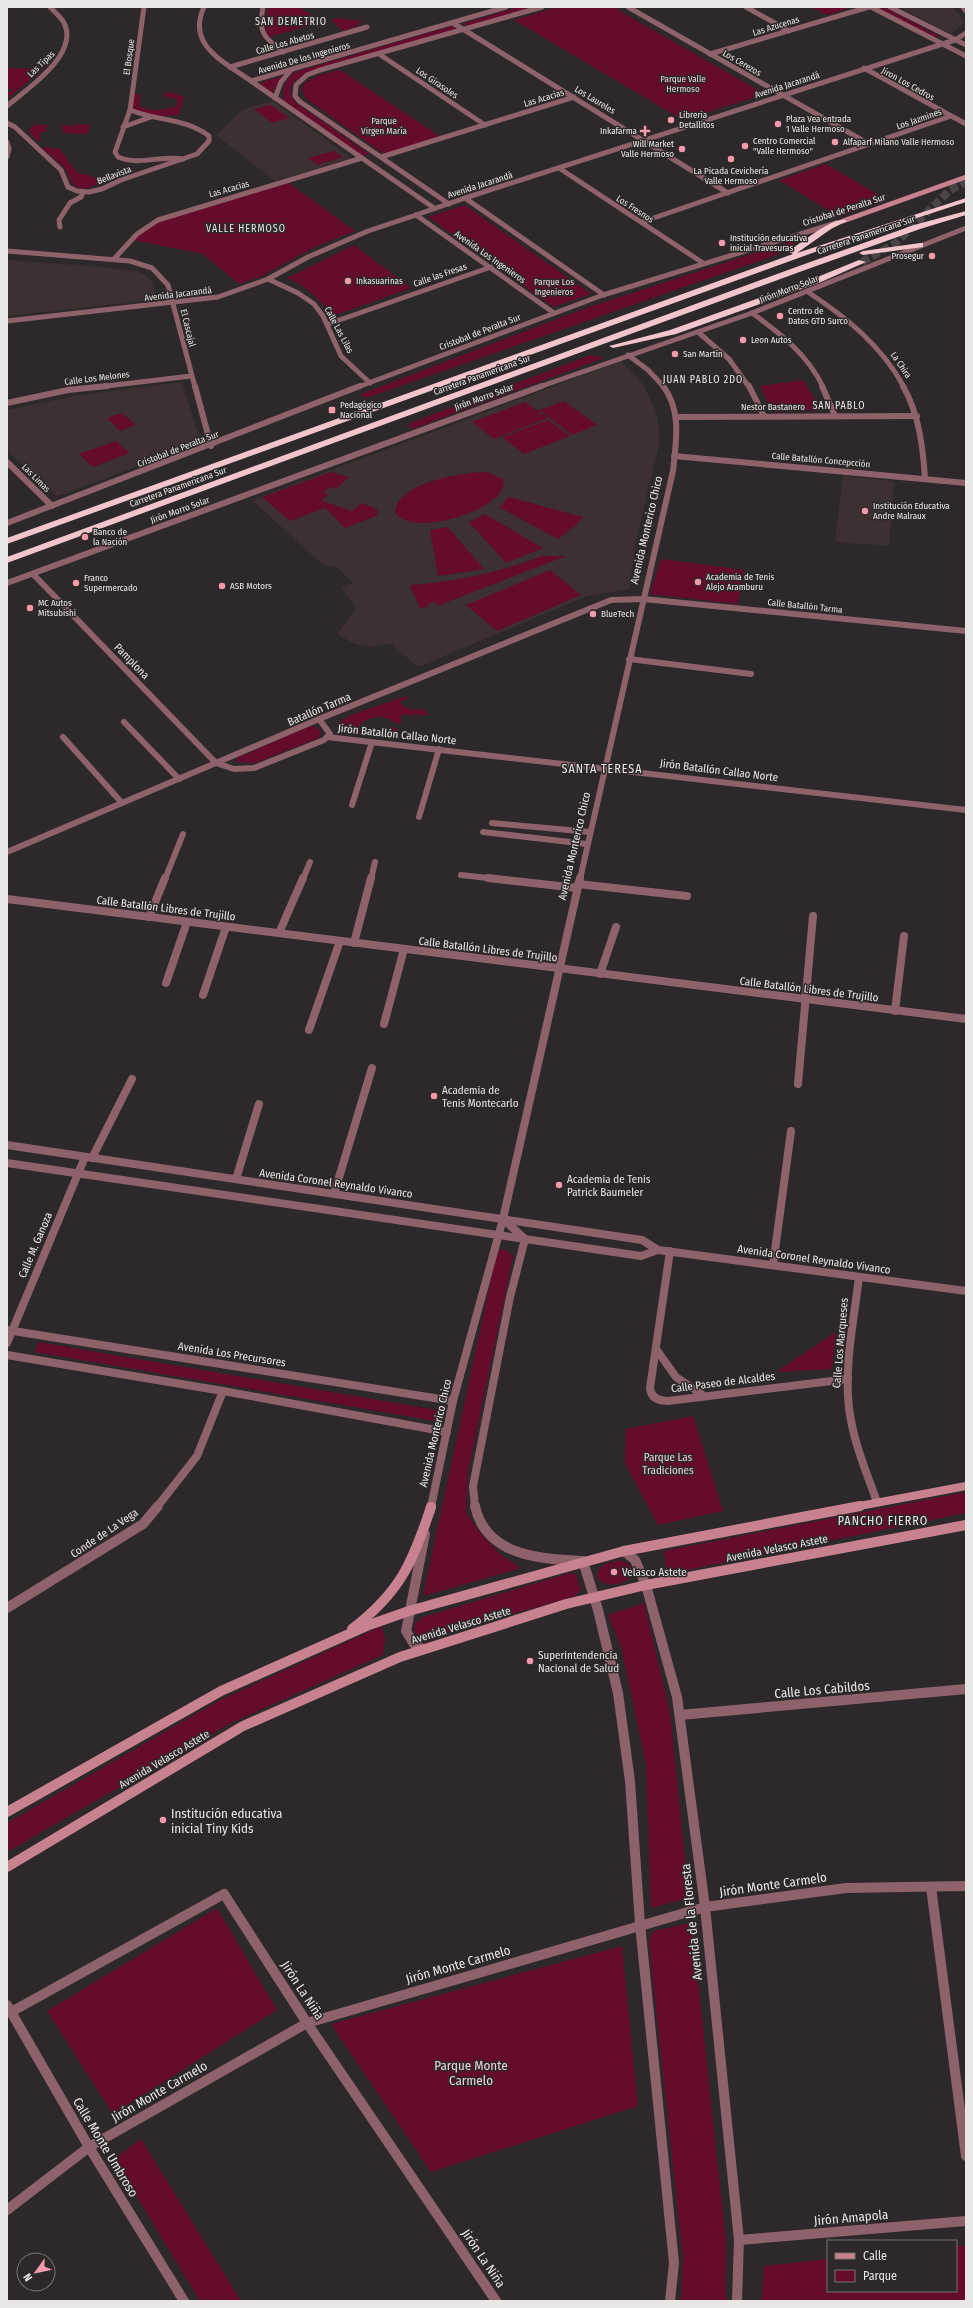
<svg xmlns="http://www.w3.org/2000/svg" width="973" height="2308" font-family="'Fira Sans Condensed',sans-serif">
<rect width="100%" height="100%" fill="#2d2829"/>
<!-- built -->
<g fill="#3c3032">
<polygon points="899,7 953,7 965,22 951,34"/>
<polygon points="273,101 351,158 275,181 216,135 243,109"/>
<polygon points="7,260 102,267 136,271 144,274 151,280 158,299 7,316"/>
<polygon points="621,361 643,384 657,414 660,441 636,541 629,589 587,596 418,667 391,644 370,647 353,643 337,634 356,608 341,588 353,583 337,567 323,565 252,500"/>
<polygon points="182,382 201,443 57,496 7,451 7,410 74,396"/>
<polygon points="843,476 894,481 889,546 835,542"/>
</g>
<!-- green -->
<g fill="#650b2c">
<path d="M269,7H299L315,17L326,21L269,37C263,27 265,18 269,7Z"/>
<polygon points="518,7 534,7 468,26 462,24"/>
<polygon points="558,7 613,7 765,94 683,120 514,20"/>
<polygon points="811,7 853,7 827,15"/>
<polygon points="875,7 884,7 939,36 933,37"/>
<polygon points="337,18 362,21 355,27 343,31 331,20"/>
<path d="M452,26L456,29L315,70C299,78 281,83 296,103L369,154L363,156L284,101C281,91 286,78 295,72Z"/>
<polygon points="7,67 10,68 43,69 7,99 7,94 12,90 7,87"/>
<polygon points="340,70 441,137 384,154 305,98 302,90 304,83 319,75"/>
<polygon points="282,76 272,93 261,85 262,82"/>
<path d="M163,93H174L184,97L179,115L155,116L135,110L132,106L134,94H140V107C153,112 164,110 177,106V99L165,97Z"/>
<polygon points="271,105 289,118 272,123 254,109"/>
<polygon points="76,124 90,125 87,134 63,133 62,125 75,126"/>
<polygon points="35,125 48,125 45,132 40,132 40,141 37,141 29,131 32,126"/>
<path d="M41,147L60,149L77,173C92,174 94,179 107,181L84,189L74,186L65,168Z"/>
<polygon points="334,151 343,157 317,165 308,158"/>
<polygon points="826,164 887,200 839,217 779,180"/>
<path d="M289,183L355,231L315,247L260,277L239,284L203,254L133,240C162,210 247,194 289,183Z"/>
<polygon points="465,205 591,294 553,307 428,217"/>
<polygon points="807,236 776,255 366,398 361,394 586,308"/>
<path d="M354,245L411,288L333,316C320,299 307,287 287,278Z"/>
<polygon points="591,355 604,358 412,429 407,424"/>
<polygon points="803,380 821,410 772,412 760,386"/>
<polygon points="564,401 597,425 572,435 539,410"/>
<polygon points="525,402 548,418 494,439 472,422"/>
<polygon points="122,413 136,425 120,431 107,418"/>
<polygon points="548,420 570,436 524,454 502,437"/>
<polygon points="116,441 130,453 93,467 79,454"/>
<polygon points="331,472 349,477 336,489 330,487 323,492 328,494 322,501 352,511 362,503 378,510 377,513 378,515 345,528 325,508 290,521 262,497"/>
<path d="M487,472L503,479C513,507 411,541 395,512C397,482 464,472 487,472Z"/>
<polygon points="509,497 583,517 575,526 558,539 499,507"/>
<polygon points="485,514 543,548 506,563 469,522"/>
<polygon points="448,527 484,569 438,576 430,530"/>
<path d="M542,556H566L437,606L435,602L428,603L429,607L420,608L410,585C456,582 498,573 542,556Z"/>
<polygon points="661,559 744,570 738,604 650,594"/>
<polygon points="550,570 581,595 497,631 466,605"/>
<path d="M406,696L408,698L400,702C406,710 413,710 422,709L430,715H401V722L397,724C392,723 391,719 386,718C377,714 361,720 357,729L371,734L380,731L386,733L390,727L398,729L395,738L342,731L338,727V723L351,715Z"/>
<path d="M308,727C314,726 320,727 321,734L318,738L255,763L235,762L237,758Z"/>
<polygon points="504,1249 513,1256 468,1472 466,1512 481,1534 500,1554 521,1568 423,1596 497,1252"/>
<polygon points="836,1332 832,1369 776,1372"/>
<polygon points="38,1342 437,1410 435,1421 35,1352"/>
<polygon points="693,1416 723,1511 658,1525 625,1463 626,1429"/>
<polygon points="966,1492 966,1513 667,1574 664,1551"/>
<path d="M617,1561C625,1560 631,1564 632,1572L629,1579C620,1586 603,1587 597,1577L598,1570L605,1564Z"/>
<polygon points="570,1573 576,1574 581,1590 575,1596 425,1639 418,1636 414,1631 415,1624 423,1617"/>
<polygon points="644,1603 670,1712 689,1898 651,1908 646,1764 621,1647 608,1615"/>
<polygon points="382,1626 385,1639 383,1655 229,1724 7,1852 7,1823 220,1700"/>
<polygon points="217,1908 277,2010 113,2114 47,2011"/>
<polygon points="692,1923 726,2242 726,2301 681,2301 683,2258 649,1942 653,1931"/>
<polygon points="622,1946 638,2106 431,2172 331,2024"/>
<polygon points="141,2139 241,2301 200,2301 114,2159"/>
<polygon points="966,2245 966,2301 762,2301 764,2266 828,2259 828,2291 956,2291 956,2246"/>
</g>
<g fill="none" stroke-linecap="round" stroke-linejoin="round">
<!-- motorway-tunnel -->
<polyline stroke="#494445" stroke-width="8" stroke-dasharray="8 3.5" stroke-linecap="butt" points="862,262 896,243 950,190 966,182"/>
<!-- minor-far3 -->
<g stroke="#8e626b" stroke-width="5">
<path d="M144,7L130,110L115,152L118,157C139,166 161,155 183,159"/>
<path d="M204,7C186,45 224,62 251,81"/>
<path d="M263,7C258,32 263,37 283,52"/>
<polyline points="628,7 869,144"/>
<polyline points="746,7 789,31"/>
<polyline points="963,7 966,11"/>
<polyline points="453,23 728,193"/>
<polyline points="379,54 485,125"/>
<polyline points="710,54 869,7"/>
<polyline points="230,67 367,27"/>
<polyline points="864,68 966,124"/>
<path d="M7,106C27,89 82,53 63,21C59,16 54,11 50,7"/>
<path d="M7,123L15,127L61,170L68,187L77,191L89,192L102,189L121,180L197,154L209,141V136C185,118 157,121 130,110"/>
<polyline points="123,127 151,117"/>
<polyline points="7,142 9,149 7,157"/>
<polyline points="381,157 574,97"/>
<polyline points="559,168 703,263"/>
<polyline points="465,198 955,40 966,33"/>
<polyline points="642,222 951,116"/>
<polyline points="60,227 59,220 70,203 81,197 83,192"/>
<polyline points="7,251 130,261 152,268 168,285 195,387"/>
<polyline points="114,259 137,234 158,220 362,158"/>
<polyline points="268,279 298,293 314,304 323,316 341,356 370,383"/>
<path d="M808,292C847,318 881,345 904,387"/>
<path d="M752,313C780,333 808,355 823,387"/>
<polyline points="7,321 218,297 268,279 308,257 368,231 416,215"/>
<polyline points="328,324 491,267"/>
<polyline points="698,332 729,359 749,387"/>
<polyline points="628,355 648,370 664,387"/>
<polyline points="98,387 191,376"/>
</g>
<!-- minor-far2 -->
<g stroke="#8e626b" stroke-width="6">
<polyline points="195,386 211,446"/>
<polyline points="749,386 764,416"/>
<polyline points="822,386 835,416"/>
<path d="M903,386C919,414 923,447 925,479"/>
<polyline points="7,403 68,390 107,386"/>
<polyline points="677,417 917,416"/>
<polyline points="674,456 966,483"/>
<polyline points="7,462 52,506"/>
<polyline points="33,574 216,763 234,769 254,768 324,740 330,734 319,719"/>
<polyline points="629,659 751,674"/>
<polyline points="124,722 179,779"/>
<polyline points="63,737 122,803"/>
<polyline points="327,737 966,810"/>
<polyline points="352,805 372,742"/>
<polyline points="419,817 439,749"/>
<polyline points="492,823 590,832"/>
<polyline points="483,832 587,844"/>
<polyline points="7,852 319,719 611,600 643,599 966,631"/>
<polyline points="461,875 497,879"/>
<polyline points="165,879 183,834"/>
<polyline points="303,879 310,862"/>
<polyline points="371,879 375,862"/>
<path d="M580,879L673,471C676,442 682,410 663,386"/>
</g>
<!-- minor-far1 -->
<g stroke="#8e626b" stroke-width="8">
<polyline points="488,878 577,888"/>
<polyline points="578,884 687,896"/>
<polyline points="7,899 966,1019"/>
<polyline points="149,917 165,878"/>
<polyline points="279,933 303,878"/>
<polyline points="354,943 371,878"/>
<polyline points="600,974 616,927"/>
<polyline points="166,983 187,922"/>
<polyline points="203,995 226,927"/>
<polyline points="895,1011 904,936"/>
<polyline points="384,1024 404,949"/>
<polyline points="309,1030 340,941"/>
<polyline points="798,1084 813,916"/>
<polyline points="92,1158 132,1079"/>
<polyline points="236,1179 259,1104"/>
<polyline points="334,1194 372,1068"/>
<polyline points="503,1219 580,878"/>
<path d="M670,1251L650,1388C651,1398 659,1401 668,1401L848,1379"/>
<polyline points="773,1265 791,1131"/>
<path d="M859,1277C854,1320 844,1365 849,1408C853,1441 866,1471 877,1502"/>
<polyline points="7,1343 85,1157"/>
<polyline points="656,1349 676,1377 704,1396"/>
<polyline points="157,1507 197,1456 223,1391"/>
</g>
<!-- minor -->
<g stroke="#8e626b" stroke-width="10">
<polyline points="7,1608 143,1524 158,1506"/>
<polyline points="680,1715 966,1689"/>
<polyline points="931,1887 966,2156"/>
<polyline points="7,2005 89,2147 184,2301"/>
<polyline points="11,2012 224,1894 307,2023 496,2301"/>
<polyline points="7,2210 89,2147 307,2023 705,1907 846,1888 966,1886"/>
<polyline points="739,2240 966,2221"/>
</g>
<!-- tertiary-far3 -->
<g stroke="#8e626b" stroke-width="5">
<polyline points="871,7 966,56"/>
<polyline points="890,7 966,45"/>
<polyline points="251,81 506,7"/>
<polyline points="251,81 434,208"/>
<polyline points="275,98 281,82 291,70"/>
<polyline points="449,204 299,101 295,96 296,85 307,75 320,70 542,7"/>
<polyline points="416,215 465,198 604,295"/>
<polyline points="416,215 554,313"/>
<polyline points="358,387 603,295 836,223"/>
<polyline points="539,387 752,313 966,228"/>
</g>
<!-- tertiary-far2 -->
<g stroke="#8e626b" stroke-width="6">
<polyline points="7,523 360,386"/>
<polyline points="7,583 542,386"/>
</g>
<!-- tertiary-far1 -->
<g stroke="#8e626b" stroke-width="8">
<polyline points="7,1145 642,1240 658,1250 966,1291"/>
<polyline points="7,1163 641,1256 658,1250"/>
<polyline points="7,1330 453,1401"/>
<polyline points="7,1355 223,1391 447,1432"/>
<polyline points="431,1507 453,1401 503,1219"/>
<polyline points="475,1507 473,1486 510,1297 525,1239 503,1219"/>
</g>
<!-- tertiary -->
<g stroke="#8e626b" stroke-width="10">
<path d="M475,1506C486,1557 542,1559 583,1561L598,1610L618,1693L630,1781L640,1924L674,2263L670,2301"/>
<polyline points="430,1511 431,1506"/>
<polyline points="624,1551 635,1560 646,1585 677,1697 705,1907 739,2240 737,2301"/>
<polyline points="422,1649 414,1644 406,1631 425,1534"/>
</g>
<!-- secondary-far2 -->
<polyline stroke="#c7818f" stroke-width="5" points="843,221 966,177"/>
<!-- secondary-far1 -->
<polyline stroke="#c7818f" stroke-width="8" points="854,1507 966,1486"/>
<!-- secondary -->
<g stroke="#c7818f" stroke-width="10">
<path d="M352,1629C400,1592 412,1564 431,1507"/>
<polyline points="7,1812 221,1691 369,1625 409,1611 624,1551 860,1506"/>
<polyline points="7,1867 243,1726 400,1657 566,1604 646,1585 966,1525"/>
</g>
<!-- motorway -->
<g fill="#f2c5cd" fill-rule="evenodd">
<path d="M966,198V202L840,243L7,544V538L793,254L789,252L790,250C800,244 837,213 847,221L831,229L797,253Z"/>
<polygon points="966,211 966,215 920,229 805,270 7,563 7,557 799,266 914,225"/>
<polygon points="920,243 923,243 923,247 863,255 859,253 863,251"/>
<polygon points="859,260 866,262 821,282 676,334 613,348 609,346 670,330 815,278"/>
</g>
</g>
<!-- markers -->
<g fill="#f39aac" stroke="#2d2829" stroke-width="1.5">
<circle cx="671" cy="120" r="4"/>
<circle cx="778" cy="124" r="4"/>
<path d="M643 125h4v4h4v4h-4v4h-4v-4h-4v-4h4z"/>
<circle cx="835" cy="142" r="4"/>
<circle cx="745" cy="146" r="4"/>
<circle cx="682" cy="149" r="4"/>
<circle cx="731" cy="159" r="4"/>
<circle cx="722" cy="243" r="4"/>
<circle cx="932" cy="256" r="4"/>
<circle cx="348" cy="281" r="4"/>
<circle cx="780" cy="316" r="4"/>
<circle cx="743" cy="340" r="4"/>
<circle cx="675" cy="354" r="4"/>
<rect x="328" y="406" width="8" height="8" rx="2"/>
<circle cx="865" cy="511" r="4"/>
<circle cx="85" cy="537" r="4"/>
<circle cx="698" cy="582" r="4"/>
<circle cx="76" cy="583" r="4"/>
<circle cx="222" cy="586" r="4"/>
<circle cx="30" cy="608" r="4"/>
<circle cx="593" cy="614" r="4"/>
<circle cx="434" cy="1096" r="4"/>
<circle cx="559" cy="1185" r="4"/>
<circle cx="614" cy="1572" r="4"/>
<circle cx="530" cy="1661" r="4"/>
<circle cx="163" cy="1820" r="4"/>
</g>
<g text-anchor="middle" stroke-width="3" stroke-linejoin="round" paint-order="stroke">
<!-- far-street labels -->
<g font-size="9" fill="#e9e6e6" stroke="#2d2829">
<text transform="translate(776 26) rotate(-17)" y="3">Las Azucenas</text>
<text transform="translate(285 43) rotate(-16)" y="3">Calle Los Abetos</text>
<text transform="translate(129 57) rotate(-82)" y="3">El Bosque</text>
<text transform="translate(304 58) rotate(-16)" y="3">Avenida De los Ingenieros</text>
<text transform="translate(742 63) rotate(30)" y="3">Los Cerezos</text>
<text transform="translate(41 64) rotate(-44)" y="3">Las Tipas</text>
<text transform="translate(437 83) rotate(34)" y="3">Los Girasoles</text>
<text transform="translate(908 84) rotate(29)" y="3">Jiron Los Cedros</text>
<text transform="translate(787 85) rotate(-18)" y="3">Avenida Jacarandá</text>
<text transform="translate(544 98) rotate(-17)" y="3">Las Acacias</text>
<text transform="translate(595 100) rotate(31)" y="3">Los Laureles</text>
<text transform="translate(919 119) rotate(-19)" y="3">Los Jazmines</text>
<text transform="translate(114 175) rotate(-21)" y="3">Bellavista</text>
<text transform="translate(480 185) rotate(-18)" y="3">Avenida Jacarandá</text>
<text transform="translate(229 189) rotate(-16)" y="3">Las Acacias</text>
<text transform="translate(635 209) rotate(33)" y="3">Los Fresnos</text>
<text transform="translate(844 210) rotate(-18)" y="3">Cristobal de Peralta Sur</text>
<text transform="translate(866 235) rotate(-19)" y="3">Carretera Panamericana Sur</text>
<text transform="translate(490 257) rotate(35)" y="3">Avenida Los Ingenieros</text>
<text transform="translate(440 275) rotate(-19)" y="3">Calle las Fresas</text>
<text transform="translate(789 289) rotate(-21)" y="3">Jirón Morro Solar</text>
<text transform="translate(178 294) rotate(-7)" y="3">Avenida Jacarandá</text>
<text transform="translate(188 328) rotate(76)" y="3">El Cascajal</text>
<text transform="translate(339 330) rotate(62)" y="3">Calle Las Lilas</text>
<text transform="translate(480 332) rotate(-21)" y="3">Cristobal de Peralta Sur</text>
<text transform="translate(901 365) rotate(56)" y="3">La Chira</text>
<text transform="translate(482 375) rotate(-20)" y="3">Carretera Panamericana Sur</text>
<text transform="translate(97 378) rotate(-7)" y="3">Calle Los Melones</text>
<text transform="translate(484 397) rotate(-20)" y="3">Jirón Morro Solar</text>
<text x="773" y="410">Nestor Bastanero</text>
<text transform="translate(178 449) rotate(-21)" y="3">Cristobal de Peralta Sur</text>
<text transform="translate(821 460) rotate(5)" y="3">Calle Batallón Concepcción</text>
<text transform="translate(36 478) rotate(45)" y="3">Las Limas</text>
<text transform="translate(178 487) rotate(-20)" y="3">Carretera Panamericana Sur</text>
<text transform="translate(180 510) rotate(-20)" y="3">Jirón Morro Solar</text>
<text transform="translate(805 606) rotate(6)" y="3">Calle Batallón Tarma</text>
</g>
<!-- far-park labels -->
<g font-size="9" fill="#eed2d7" stroke="#2d2829">
<text x="683" y="82">Parque Valle<tspan x="683" dy="10">Hermoso</tspan></text>
<text x="384" y="124">Parque<tspan x="384" dy="10">Virgen María</tspan></text>
<text x="554" y="285">Parque Los<tspan x="554" dy="10">Ingenieros</tspan></text>
</g>
<!-- far-poi labels -->
<g font-size="9" fill="#e9e6e6" stroke="#2d2829" text-anchor="start">
<text x="679" y="118">Libreria<tspan x="679" dy="10">Detallitos</tspan></text>
<text x="786" y="122">Plaza Vea entrada<tspan x="786" dy="10">1 Valle Hermoso</tspan></text>
<text x="637" y="134" text-anchor="end">Inkafarma</text>
<text x="753" y="144">Centro Comercial<tspan x="753" dy="10">"Valle Hermoso"</tspan></text>
<text x="843" y="145">Alfaparf Milano Valle Hermoso</text>
<text x="674" y="147" text-anchor="end">Will Market<tspan x="674" dy="10">Valle Hermoso</tspan></text>
<text x="731" y="174" text-anchor="middle">La Picada Cevichería<tspan x="731" dy="10">Valle Hermoso</tspan></text>
<text x="730" y="241">Institución educativa<tspan x="730" dy="10">inicial Travesuras</tspan></text>
<text x="924" y="259" text-anchor="end">Prosegur</text>
<text x="356" y="284">Inkasuarinas</text>
<text x="788" y="314">Centro de<tspan x="788" dy="10">Datos GTD Surco</tspan></text>
<text x="751" y="343">Leon Autos</text>
<text x="683" y="357">San Martín</text>
<text x="340" y="408">Pedagógico<tspan x="340" dy="10">Nacional</tspan></text>
<text x="873" y="509">Institución Educativa<tspan x="873" dy="10">Andre Malraux</tspan></text>
<text x="93" y="535">Banco de<tspan x="93" dy="10">la Nación</tspan></text>
<text x="706" y="580">Academia de Tenis<tspan x="706" dy="10">Alejo Aramburu</tspan></text>
<text x="84" y="581">Franco<tspan x="84" dy="10">Supermercado</tspan></text>
<text x="230" y="589">ASB Motors</text>
<text x="38" y="606">MC Autos<tspan x="38" dy="10">Mitsubishi</tspan></text>
<text x="601" y="617">BlueTech</text>
</g>
<!-- far-neighbourhood labels -->
<g font-size="10" letter-spacing="1" fill="#e9e6e6" stroke="#2d2829">
<text x="291" y="25">SAN DEMETRIO</text>
<text x="246" y="232">VALLE HERMOSO</text>
<text x="703" y="383">JUAN PABLO 2DO</text>
<text x="839" y="409">SAN PABLO</text>
</g>
<!-- street labels -->
<g font-size="11" fill="#e9e6e6" stroke="#2d2829">
<text transform="translate(646 530) rotate(-77)" y="4">Avenida Monterico Chico</text>
<text transform="translate(132 661) rotate(46)" y="4">Pamplona</text>
<text transform="translate(319 709) rotate(-23)" y="4">Batallón Tarma</text>
<text transform="translate(397 734) rotate(6)" y="4">Jirón Batallón Callao Norte</text>
<text transform="translate(719 770) rotate(7)" y="4">Jirón Batallón Callao Norte</text>
<text transform="translate(574 846) rotate(-77)" y="4">Avenida Monterico Chico</text>
<text transform="translate(166 908) rotate(7)" y="4">Calle Batallón Libres de Trujillo</text>
<text transform="translate(488 949) rotate(7)" y="4">Calle Batallón Libres de Trujillo</text>
<text transform="translate(809 989) rotate(7)" y="4">Calle Batallón Libres de Trujillo</text>
<text transform="translate(336 1183) rotate(8)" y="4">Avenida Coronel Reynaldo Vivanco</text>
<text transform="translate(35 1245) rotate(-67)" y="4">Calle M. Ganoza</text>
<text transform="translate(814 1259) rotate(8)" y="4">Avenida Coronel Reynaldo Vivanco</text>
<text transform="translate(840 1343) rotate(-85)" y="4">Calle Los Marqueses</text>
<text transform="translate(232 1354) rotate(9)" y="4">Avenida Los Precursores</text>
<text transform="translate(723 1382) rotate(-7)" y="4">Calle Paseo de Alcaldes</text>
<text transform="translate(435 1433) rotate(-77)" y="4">Avenida Monterico Chico</text>
<text transform="translate(104 1533) rotate(-34)" y="4">Conde de La Vega</text>
<text transform="translate(777 1548) rotate(-11)" y="4">Avenida Velasco Astete</text>
<text transform="translate(461 1625) rotate(-17)" y="4">Avenida Velasco Astete</text>
<text transform="translate(164 1759) rotate(-31)" y="4">Avenida Velasco Astete</text>
</g>
<!-- poi labels -->
<g font-size="11" fill="#e9e6e6" stroke="#2d2829" text-anchor="start">
<text x="442" y="1094">Academia de<tspan x="442" dy="13">Tenis Montecarlo</tspan></text>
<text x="567" y="1183">Academia de Tenis<tspan x="567" dy="13">Patrick Baumeler</tspan></text>
<text x="622" y="1576">Velasco Astete</text>
<text x="538" y="1659">Superintendencia<tspan x="538" dy="13">Nacional de Salud</tspan></text>
</g>
<!-- park labels -->
<g font-size="11" fill="#eed2d7" stroke="#2d2829">
<text x="668" y="1461">Parque Las<tspan x="668" dy="13">Tradiciones</tspan></text>
</g>
<!-- neighbourhood labels -->
<g font-size="12" letter-spacing="1" fill="#e9e6e6" stroke="#2d2829">
<text x="602" y="773">SANTA TERESA</text>
<text x="883" y="1525">PANCHO FIERRO</text>
</g>
<!-- near-street labels -->
<g font-size="13" fill="#e9e6e6" stroke="#2d2829">
<text transform="translate(822 1689) rotate(-5)" y="5">Calle Los Cabildos</text>
<text transform="translate(773 1884) rotate(-8)" y="5">Jirón Monte Carmelo</text>
<text transform="translate(691 1922) rotate(-96)" y="5">Avenida de la Floresta</text>
<text transform="translate(458 1964) rotate(-16)" y="5">Jirón Monte Carmelo</text>
<text transform="translate(303 1990) rotate(57)" y="5">Jirón La Niña</text>
<text transform="translate(159 2091) rotate(-30)" y="5">Jirón Monte Carmelo</text>
<text transform="translate(106 2147) rotate(59)" y="5">Calle Monte Umbroso</text>
<text transform="translate(851 2217) rotate(-5)" y="5">Jirón Amapola</text>
<text transform="translate(484 2258) rotate(56)" y="5">Jirón La Niña</text>
</g>
<!-- near-poi labels -->
<g font-size="13" fill="#e9e6e6" stroke="#2d2829" text-anchor="start">
<text x="171" y="1818">Institución educativa<tspan x="171" dy="15">inicial Tiny Kids</tspan></text>
</g>
<!-- near-park labels -->
<g font-size="13" fill="#eed2d7" stroke="#2d2829">
<text x="471" y="2070">Parque Monte<tspan x="471" dy="15">Carmelo</tspan></text>
</g>
</g>
<!-- border -->
<rect width="973" height="2308" fill="none" stroke="#e9e6e6" stroke-width="16"/>
<!-- legend -->
<rect x="827" y="2240" width="130" height="52" fill="#2d2829" stroke="#787475"/>
<rect x="835" y="2253" width="20" height="6" fill="#c7818f" stroke="#787475"/>
<text x="863" y="2260" font-size="12" fill="#e9e6e6">Calle</text>
<rect x="835" y="2270" width="20" height="12" fill="#650b2c" stroke="#787475"/>
<text x="863" y="2280" font-size="12" fill="#e9e6e6">Parque</text>
<!-- north arrow -->
<g transform="translate(36 2272) rotate(237)"><circle r="19" fill="#2d2829" stroke="#787475"/>
<path d="M0-3L7 15L0 10L-7 15Z" fill="#f39aac"/>
<text y="-6" font-size="11" font-weight="bold" text-anchor="middle" fill="#e9e6e6">N</text>
</g>
</svg>
